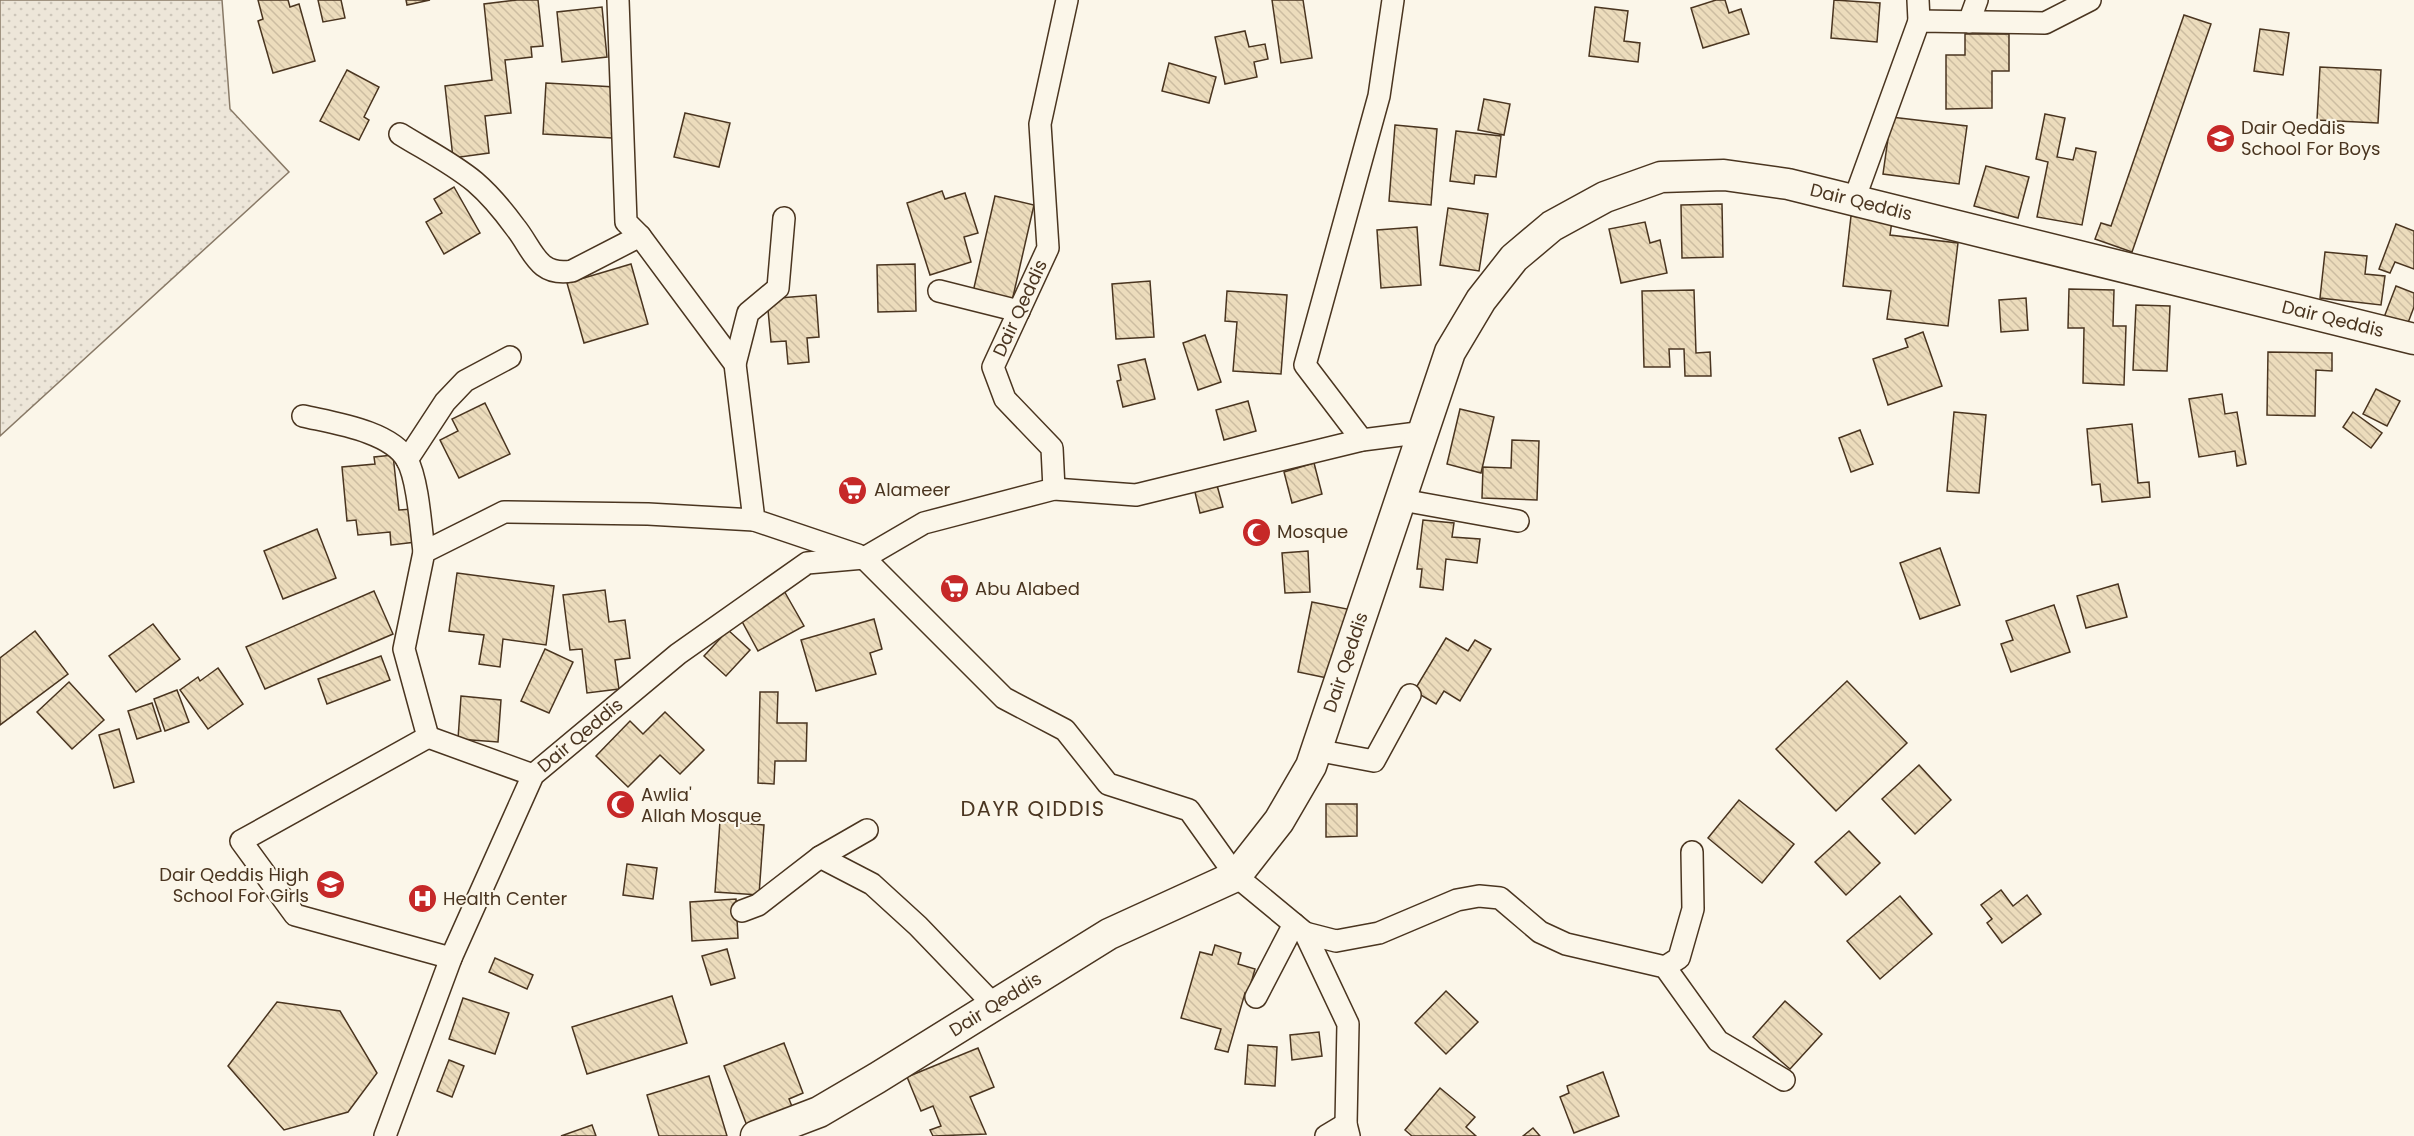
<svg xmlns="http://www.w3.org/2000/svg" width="2414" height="1136" font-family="Poppins,sans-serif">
<defs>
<pattern id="grass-dots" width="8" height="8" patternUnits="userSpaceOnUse" patternTransform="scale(1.5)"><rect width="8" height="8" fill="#ede6d9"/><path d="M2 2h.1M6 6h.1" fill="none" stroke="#cdc6ba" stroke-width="1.8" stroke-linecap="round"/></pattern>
<pattern id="building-back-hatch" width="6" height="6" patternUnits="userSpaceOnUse" patternTransform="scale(1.5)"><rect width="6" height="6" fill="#ecdcbc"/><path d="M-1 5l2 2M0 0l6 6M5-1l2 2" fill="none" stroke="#ccbda1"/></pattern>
</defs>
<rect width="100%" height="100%" fill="#fbf6e9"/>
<!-- grass -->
<polygon fill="url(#grass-dots)" stroke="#887966" stroke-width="1.5" points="0,0 222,0 230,109 289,172 0,436"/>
<!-- building -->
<g fill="url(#building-back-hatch)" stroke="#4a3520" stroke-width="1.5">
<polygon points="258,0 288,0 290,7 299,4 315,61 273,73 258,21 263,19"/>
<polygon points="318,0 341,0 345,18 323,22"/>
<polygon points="406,0 430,0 407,5"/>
<polygon points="517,0 538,0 543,46 531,47 532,57 505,60 511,113 485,116 489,153 453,158 445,86 492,80 484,4"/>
<polygon points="1272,0 1303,0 1312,58 1281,63"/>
<polygon points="1716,0 1725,0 1729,13 1741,9 1749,34 1703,48 1691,8"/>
<polygon points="1834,0 1880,3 1877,42 1831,38"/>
<polygon points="602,7 607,57 562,62 557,12"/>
<polygon points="1595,7 1628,11 1624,41 1640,43 1638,62 1589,56"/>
<polygon points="2184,15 2211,24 2132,252 2095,239 2101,223 2111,226"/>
<polygon points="2260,29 2289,33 2283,75 2254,71"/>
<polygon points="1245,31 1249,47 1265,44 1268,59 1254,62 1257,77 1225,84 1215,37"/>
<polygon points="1965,34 2009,34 2009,71 1992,71 1992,108 1946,109 1946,55 1965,55"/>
<polygon points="1169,63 1216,77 1209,103 1162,91"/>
<polygon points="2320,67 2381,70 2378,123 2317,120"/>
<polygon points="347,70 379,87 364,117 369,120 359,140 320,121"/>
<polygon points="546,83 615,87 612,138 543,134"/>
<polygon points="1484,99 1510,104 1504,135 1478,130"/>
<polygon points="685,113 730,123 719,167 674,157"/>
<polygon points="2045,114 2065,118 2057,157 2073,160 2076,148 2096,152 2082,225 2037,217 2048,162 2036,159"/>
<polygon points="1891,117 1967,126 1959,184 1883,174"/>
<polygon points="1395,125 1437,129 1431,205 1389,201"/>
<polygon points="1456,131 1501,136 1496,177 1475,175 1474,184 1450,181"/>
<polygon points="1986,166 2029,177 2018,218 1974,206"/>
<polygon points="454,187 480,233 444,254 426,222 442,213 434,199"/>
<polygon points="942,191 945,199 965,193 978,233 964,237 971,262 930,275 907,203"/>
<polygon points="995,196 1034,205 1012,301 973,292"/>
<polygon points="1722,204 1723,257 1682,258 1681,205"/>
<polygon points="1448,208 1488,214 1479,271 1440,265"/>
<polygon points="1851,216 1892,221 1890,235 1958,243 1948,326 1887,319 1891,291 1843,286"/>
<polygon points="1645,222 1650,243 1660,240 1667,273 1621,283 1609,229"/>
<polygon points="2396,224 2414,231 2414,269 2395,262 2390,273 2379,269"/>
<polygon points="1417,227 1421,285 1381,288 1377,230"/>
<polygon points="2325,252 2367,256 2365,274 2385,276 2381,305 2320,298"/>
<polygon points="631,264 648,324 584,343 567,283"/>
<polygon points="915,264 916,311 878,312 877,265"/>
<polygon points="1150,281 1154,337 1116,339 1112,284"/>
<polygon points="2396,286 2414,293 2414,307 2406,328 2383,320"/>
<polygon points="2069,289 2114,290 2113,326 2126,326 2124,385 2083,383 2084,328 2068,328"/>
<polygon points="1694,290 1696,353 1710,352 1711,376 1685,376 1684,349 1669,349 1670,367 1644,367 1642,291"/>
<polygon points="1227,291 1287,295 1281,374 1233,371 1237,322 1225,321"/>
<polygon points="816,295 819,337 807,338 809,362 788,364 786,341 771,342 767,299"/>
<polygon points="2026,298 2028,330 2001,332 1999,300"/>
<polygon points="2136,305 2170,306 2167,371 2133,370"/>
<polygon points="1923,332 1942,386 1888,405 1873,359 1908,347 1905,339"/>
<polygon points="1205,335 1221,382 1198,390 1183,343"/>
<polygon points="2268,352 2332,353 2332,371 2316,370 2315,416 2267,415"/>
<polygon points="1145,359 1155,399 1123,407 1117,381 1121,380 1118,365"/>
<polygon points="2376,389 2400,401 2387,426 2363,414"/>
<polygon points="2222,394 2225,414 2237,412 2246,464 2237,466 2235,451 2199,457 2189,399"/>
<polygon points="1248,401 1256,431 1224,440 1216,410"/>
<polygon points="485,403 510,454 459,478 440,440 458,431 452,419"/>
<polygon points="1460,409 1494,417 1481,473 1447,464"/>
<polygon points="1954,412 1986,415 1979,493 1947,491"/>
<polygon points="2353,412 2382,433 2371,448 2343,427"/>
<polygon points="2132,424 2138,483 2149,482 2150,497 2102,502 2100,484 2092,485 2087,429"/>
<polygon points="1860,430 1873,464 1851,472 1839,438"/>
<polygon points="1512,440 1539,441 1537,500 1482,498 1483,467 1511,468"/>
<polygon points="393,455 399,510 413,509 416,542 391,545 390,532 358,535 356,520 347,521 342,467 375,464 374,457"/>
<polygon points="1314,463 1322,494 1292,503 1284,472"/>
<polygon points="1215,478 1223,507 1200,513 1193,484"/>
<polygon points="1423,520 1454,523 1452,537 1480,539 1477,563 1446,559 1443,590 1420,587 1422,569 1417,569"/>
<polygon points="317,529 336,578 283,599 264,551"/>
<polygon points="1940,548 1960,605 1920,619 1900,563"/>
<polygon points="1308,551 1310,592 1285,593 1282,553"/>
<polygon points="457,573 554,586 546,645 503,639 500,667 479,664 484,635 449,631"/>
<polygon points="2118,584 2127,617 2086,628 2077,596"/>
<polygon points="783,589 804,626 758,651 738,614"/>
<polygon points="605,590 609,622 625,620 630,658 615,660 619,689 587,693 582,649 570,650 563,595"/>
<polygon points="374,591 393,634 265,689 246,647"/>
<polygon points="1312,602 1352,610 1337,680 1298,672"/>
<polygon points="2054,605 2070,652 2011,672 2001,644 2013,640 2006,621"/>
<polygon points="874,619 882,649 870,653 876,674 816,691 801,640"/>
<polygon points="153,624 180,659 136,692 109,656"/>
<polygon points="728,630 750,650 726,676 704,656"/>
<polygon points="35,631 68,674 0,725 0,658"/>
<polygon points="1446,638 1468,651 1475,640 1491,649 1460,701 1444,691 1436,704 1414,691"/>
<polygon points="545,649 573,662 549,713 521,701"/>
<polygon points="381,656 390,680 327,704 318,679"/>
<polygon points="218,668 243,704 208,729 180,690 198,677 200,681"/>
<polygon points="1847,681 1907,743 1836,811 1776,749"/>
<polygon points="69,682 104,720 72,749 37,712"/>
<polygon points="177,690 189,722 165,731 154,699"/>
<polygon points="760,692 778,692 777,723 807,723 806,761 775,761 774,784 758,783"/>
<polygon points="461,696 501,700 498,742 458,739"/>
<polygon points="152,703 161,731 137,739 128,711"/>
<polygon points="665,712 704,750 680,774 660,755 628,787 596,756 630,721 643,734"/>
<polygon points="119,729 134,782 114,788 99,735"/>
<polygon points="1919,765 1951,800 1915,834 1882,799"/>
<polygon points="1739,800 1794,844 1762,883 1708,838"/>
<polygon points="1326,804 1357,804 1357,836 1326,837"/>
<polygon points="720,821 764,825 759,895 715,892"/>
<polygon points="1849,831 1880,863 1846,895 1815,862"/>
<polygon points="627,864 657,868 653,899 623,895"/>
<polygon points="2001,890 2013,906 2027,895 2041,914 2002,943 1987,923 1992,919 1981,905"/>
<polygon points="1900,896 1932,934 1880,979 1847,941"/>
<polygon points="736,899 738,938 692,941 690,902"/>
<polygon points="1215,945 1241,953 1238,964 1255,969 1248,994 1245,993 1228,1052 1215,1049 1221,1029 1181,1018 1200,952 1212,955"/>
<polygon points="727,949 735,978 711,985 702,956"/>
<polygon points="495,958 533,975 527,989 489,972"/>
<polygon points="1446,991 1478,1022 1446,1054 1415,1023"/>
<polygon points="672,996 687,1043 587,1074 572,1027"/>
<polygon points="463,998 509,1013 495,1054 449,1039"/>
<polygon points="1785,1001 1822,1034 1790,1069 1753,1037"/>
<polygon points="277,1002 340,1011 377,1073 348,1112 284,1130 228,1066"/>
<polygon points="1319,1032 1322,1056 1292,1060 1290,1035"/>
<polygon points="784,1043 803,1093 789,1099 795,1114 749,1131 724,1066"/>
<polygon points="1248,1045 1277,1047 1275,1086 1245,1084"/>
<polygon points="978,1048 994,1087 970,1097 986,1134 933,1136 930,1130 941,1126 933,1106 921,1111 907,1077"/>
<polygon points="449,1060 464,1066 452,1097 437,1091"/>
<polygon points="1603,1072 1619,1116 1574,1133 1560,1097 1569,1093 1567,1086"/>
<polygon points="709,1076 727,1136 659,1136 647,1095"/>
<polygon points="1440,1088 1475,1117 1466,1127 1476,1136 1412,1136 1405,1130"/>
<polygon points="592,1125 596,1136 561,1136"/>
<polygon points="1533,1128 1540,1136 1523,1136"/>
</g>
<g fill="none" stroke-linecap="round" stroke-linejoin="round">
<defs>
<g id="street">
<polyline points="618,0 626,222 640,236 735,364 754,520 858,555"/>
<polyline points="1918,0 1919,21"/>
<polyline points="1969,22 1977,0"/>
<path d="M400,134C424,149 452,163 475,182C489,194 504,212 515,227C533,249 537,277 572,271L640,236"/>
<polyline points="1854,200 1919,21 2045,23 2090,0"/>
<polyline points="939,291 1019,311"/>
<polyline points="735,364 748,313 778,288 784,218"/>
<path d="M303,416C333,423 391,431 407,460C418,479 421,529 424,552"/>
<polyline points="1362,440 1305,365 1379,96 1393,0"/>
<polyline points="407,460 445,402 465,381 510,357"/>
<path id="s1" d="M1054,489L1052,448L1005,399L993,367L1048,248L1040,124L1067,0"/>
<polyline points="1402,500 1518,521"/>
<polyline points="428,737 533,775"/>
<polyline points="1316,750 1374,761 1410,695"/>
<polyline points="820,857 872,884 918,926 994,1005"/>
<polyline points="742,911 758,905 820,857 867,830"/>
<polyline points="1305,933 1336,941 1379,933 1457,900 1479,896 1500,898 1540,932 1566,944 1665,967 1718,1041 1784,1080"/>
<polyline points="451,958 295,915 241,841 428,737 404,649 424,552 504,512 648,514 754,520"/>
<polyline points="1665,967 1679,958 1693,909 1692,852"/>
<polyline points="1256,997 1294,924"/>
<path id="s2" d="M385,1136L451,958L533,775L678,654L807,563L864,558"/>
<polyline points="1326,1136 1346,1124"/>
<polyline points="1349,1136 1346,1124 1348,1024 1305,933 1236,876 1189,810 1108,784 1065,730 1004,698 864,558 924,523 1054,489 1136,495 1362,440 1425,432"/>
</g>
<g id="secondary">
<path id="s3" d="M756,1136L819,1112L877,1078L1109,934L1236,876L1279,821L1311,766L1450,352L1481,300L1514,258L1552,226L1605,197L1661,177L1724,175L1788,184L2414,339"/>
</g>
</defs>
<!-- street casing -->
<use href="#street" stroke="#4a3520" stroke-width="24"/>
<!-- secondary casing -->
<use href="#secondary" stroke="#4a3520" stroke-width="33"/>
<!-- street -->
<use href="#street" stroke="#fbf6e9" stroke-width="21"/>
<!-- secondary -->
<use href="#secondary" stroke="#fbf6e9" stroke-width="30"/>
</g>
<!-- icons -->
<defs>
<symbol id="school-disc" viewBox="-11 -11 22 22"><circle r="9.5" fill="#c62828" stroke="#fbf6e9"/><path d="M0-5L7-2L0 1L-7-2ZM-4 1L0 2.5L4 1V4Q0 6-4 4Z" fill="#fff"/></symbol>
<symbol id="supermarket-disc" viewBox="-11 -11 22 22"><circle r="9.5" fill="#c62828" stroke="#fbf6e9"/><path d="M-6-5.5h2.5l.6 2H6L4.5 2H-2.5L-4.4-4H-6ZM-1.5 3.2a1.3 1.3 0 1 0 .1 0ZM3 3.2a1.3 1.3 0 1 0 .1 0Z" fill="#fff"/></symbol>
<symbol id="mosque-disc" viewBox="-11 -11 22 22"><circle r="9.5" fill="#c62828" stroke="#fbf6e9"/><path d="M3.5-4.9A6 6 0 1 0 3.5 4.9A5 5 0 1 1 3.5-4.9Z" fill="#fff"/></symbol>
<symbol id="hospital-disc" viewBox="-11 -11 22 22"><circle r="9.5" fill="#c62828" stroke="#fbf6e9"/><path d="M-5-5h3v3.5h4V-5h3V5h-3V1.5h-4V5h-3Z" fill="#fff"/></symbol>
</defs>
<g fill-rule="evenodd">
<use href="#school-disc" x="2204" y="122" width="33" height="33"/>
<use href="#supermarket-disc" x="836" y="474" width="33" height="33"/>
<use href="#mosque-disc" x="1240" y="516" width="33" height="33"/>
<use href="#supermarket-disc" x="938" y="572" width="33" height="33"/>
<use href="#mosque-disc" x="604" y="788" width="33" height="33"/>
<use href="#school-disc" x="314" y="868" width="33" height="33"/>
<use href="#hospital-disc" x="406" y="882" width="33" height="33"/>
</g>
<g text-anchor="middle" stroke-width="4.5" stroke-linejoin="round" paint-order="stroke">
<!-- poi labels -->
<g font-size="18" fill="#4a3520" stroke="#fbf6e9" text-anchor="start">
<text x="2241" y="134">Dair Qeddis<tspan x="2241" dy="21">School For Boys</tspan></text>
<text x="874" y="496">Alameer</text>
<text x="1277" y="538">Mosque</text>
<text x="975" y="595">Abu Alabed</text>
<text x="641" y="801">Awlia'<tspan x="641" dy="21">Allah Mosque</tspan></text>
<text x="309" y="881" text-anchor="end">Dair Qeddis High<tspan x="309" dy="21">School For Girls</tspan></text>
<text x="443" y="905">Health Center</text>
</g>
<!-- street labels -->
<g font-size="18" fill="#4a3520" stroke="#fbf6e9">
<text dy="6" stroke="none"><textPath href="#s3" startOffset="1604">Dair Qeddis</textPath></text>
<text dy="6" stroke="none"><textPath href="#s1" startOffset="208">Dair Qeddis</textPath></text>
<text dy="6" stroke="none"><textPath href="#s3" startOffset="2090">Dair Qeddis</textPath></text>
<text dy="6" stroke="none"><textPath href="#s3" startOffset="790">Dair Qeddis</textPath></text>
<text dy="6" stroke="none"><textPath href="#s2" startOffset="452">Dair Qeddis</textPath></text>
<text dy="6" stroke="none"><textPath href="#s3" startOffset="274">Dair Qeddis</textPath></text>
</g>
<!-- quarter labels -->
<g font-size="21" letter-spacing="1.5" fill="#4a3520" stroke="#fbf6e9">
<text x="1033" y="816">DAYR QIDDIS</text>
</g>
</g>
</svg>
